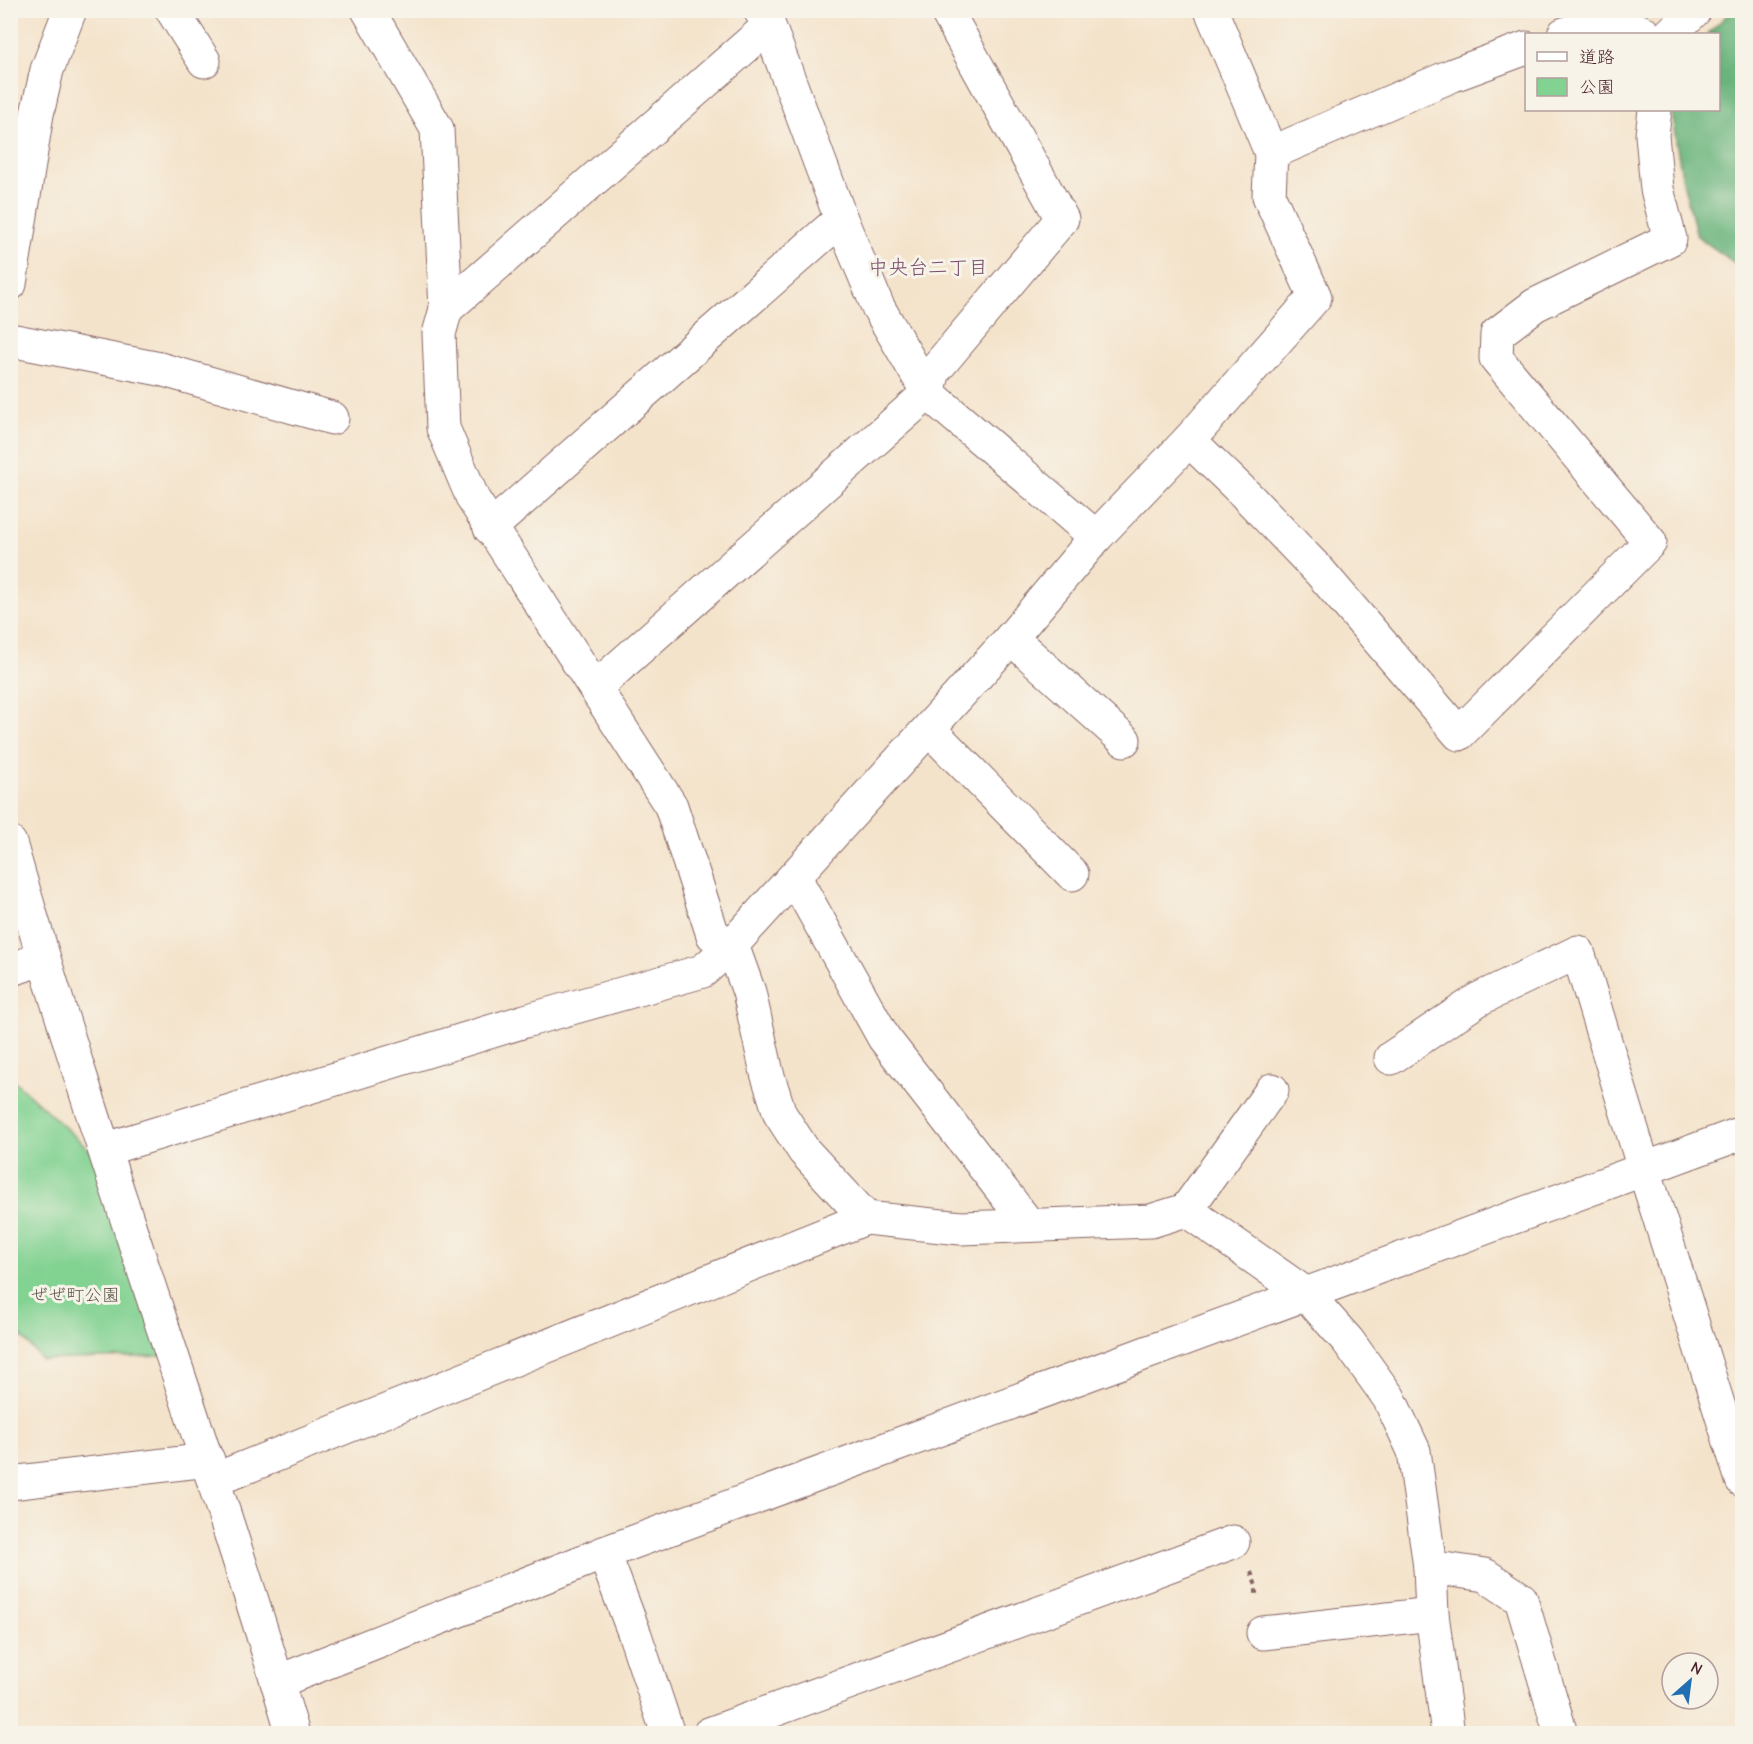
<svg xmlns="http://www.w3.org/2000/svg" width="1753" height="1744" font-family="'Comic Neue','Klee One',sans-serif">
<rect width="100%" height="100%" fill="#f7f3e8"/>
<filter id="ink" filterUnits="userSpaceOnUse"><feTurbulence type="fractalNoise" baseFrequency=".0167" numOctaves="2"/><feDisplacementMap in="SourceGraphic" scale="12" xChannelSelector="R" yChannelSelector="G"/><feConvolveMatrix kernelMatrix="1 2 1 2 8 2 1 2 1" color-interpolation-filters="sRGB"/></filter>
<filter id="wash" filterUnits="userSpaceOnUse"><feTurbulence type="fractalNoise" baseFrequency=".008" numOctaves="4" result="noise"/><feDisplacementMap in="SourceGraphic" scale="24" xChannelSelector="R" yChannelSelector="G"/><feGaussianBlur stdDeviation="1.35" result="paint"/><feColorMatrix in="noise" values="0 0 0 0 0 0 0 0 0 0 0 0 0 0 0 0 0 1.4 0 .05"/><feComposite in="paint" operator="in"/></filter>
<g filter="url(#wash)">
<rect width="100%" height="100%" fill="#f4e3cb"/>
<!-- green -->
<polygon fill="#82d292" stroke="#66785e" stroke-width="1.5" points="10,1077 94,1154 163,1356 42,1360 11,1324"/>
<!-- forest -->
<polygon fill="#69b47c" stroke="#5a6a54" stroke-width="1.5" points="1731,11 1742,11 1742,266 1736,264 1697,236 1683,182 1671,112 1672,110 1718,110 1718,34 1708,34"/>
</g>
<g filter="url(#ink)">
<g fill="none" stroke-linecap="round" stroke-linejoin="round">
<defs>
<g id="minor">
<polyline points="172,10 204,61"/>
<polyline points="368,10 437,129 446,309 439,334 443,428 473,499 671,806 713,935 732,945 749,992 767,1073 780,1114 804,1151 866,1218 961,1228 1151,1221 1186,1210 1306,1294 1348,1341 1389,1398 1414,1451 1430,1567 1432,1614 1448,1734"/>
<polyline points="1612,10 1614,17 1645,34"/>
<polyline points="1564,34 1614,17"/>
<polyline points="1670,34 1695,10"/>
<polyline points="1271,153 1453,75 1526,48"/>
<polyline points="841,219 878,307 928,393 1096,537"/>
<polyline points="446,309 769,26"/>
<polyline points="10,340 160,369 332,418"/>
<polyline points="1189,440 1246,495 1320,572 1459,734 1650,542 1496,358 1497,334 1535,305 1670,239 1657,189 1652,135 1655,110"/>
<polyline points="490,528 841,219 769,26 760,10"/>
<polyline points="1011,638 1124,740"/>
<polyline points="596,687 928,393 934,371 1062,219 946,10"/>
<polyline points="929,729 1072,874"/>
<polyline points="795,878 884,1038 1029,1225"/>
<polyline points="1391,1058 1479,999 1578,952 1644,1169 1742,1480"/>
<polyline points="106,1149 525,1021 703,971 732,945 1011,638 1096,537 1189,440 1315,297 1269,196 1271,153 1211,10"/>
<polyline points="1186,1210 1272,1090"/>
<polyline points="214,1480 866,1218"/>
<polyline points="10,1483 208,1460"/>
<polyline points="604,1553 635,1635 668,1734"/>
<polyline points="1430,1567 1485,1575 1521,1599 1561,1734"/>
<polyline points="1263,1633 1432,1614"/>
<polyline points="277,1682 604,1553 1742,1133"/>
<polyline points="709,1734 1233,1542"/>
</g>
<g id="tertiary">
<polyline points="10,284 37,114 47,70 70,10"/>
<path d="M10,843C95,1143 204,1435 293,1734"/>
<polyline points="10,970 43,958"/>
</g>
</defs>
<!-- minor casing -->
<use href="#minor" stroke="#866463" stroke-width="35"/>
<!-- tertiary casing -->
<use href="#tertiary" stroke="#866463" stroke-width="35"/>
<!-- path -->
<polyline stroke="#866463" stroke-width="4" stroke-dasharray="4.5 4.5" stroke-linecap="butt" points="1251,1572 1256,1586 1256,1597"/>
<!-- minor -->
<use href="#minor" stroke="#fff" stroke-width="33"/>
<!-- tertiary -->
<use href="#tertiary" stroke="#fff" stroke-width="33"/>
</g>
</g>
<g text-anchor="middle" stroke-width="6" stroke-linejoin="round" paint-order="stroke">
<!-- park labels -->
<g font-size="18" fill="#5b554a" stroke="#f7f3e8">
<text x="75" y="1301">ぜぜ町公園</text>
</g>
<!-- neighbourhood labels -->
<g font-size="20" fill="#7a4f6d" stroke="#f7f3e8">
<text x="928" y="274">中央台二丁目</text>
</g>
</g>
<!-- margin -->
<rect width="1753" height="1744" fill="none" stroke="#f7f3e8" stroke-width="36"/>
<!-- legend -->
<rect x="1525" y="33" width="195" height="78" fill="#f7f3e8" stroke="#b29e9c" stroke-width="1.5"/>
<rect x="1537" y="52" width="30" height="9" fill="#ffffff" stroke="#b29e9c" stroke-width="1.5"/>
<text x="1579" y="63" font-size="18" fill="#4a1f2b">道路</text>
<rect x="1537" y="78" width="30" height="18" fill="#82d292" stroke="#b29e9c" stroke-width="1.5"/>
<text x="1579" y="93" font-size="18" fill="#4a1f2b">公園</text>
<!-- north arrow -->
<g transform="translate(1690 1681) rotate(28)"><circle r="28" fill="#f7f3e8" stroke="#b29e9c" stroke-width="1.5"/>
<path d="M0-4.5L10 22L0 15L-10 22Z" fill="#1f6fb2"/>
<text y="-9" font-size="16" font-weight="bold" text-anchor="middle" fill="#4a1f2b">N</text>
</g>
</svg>
